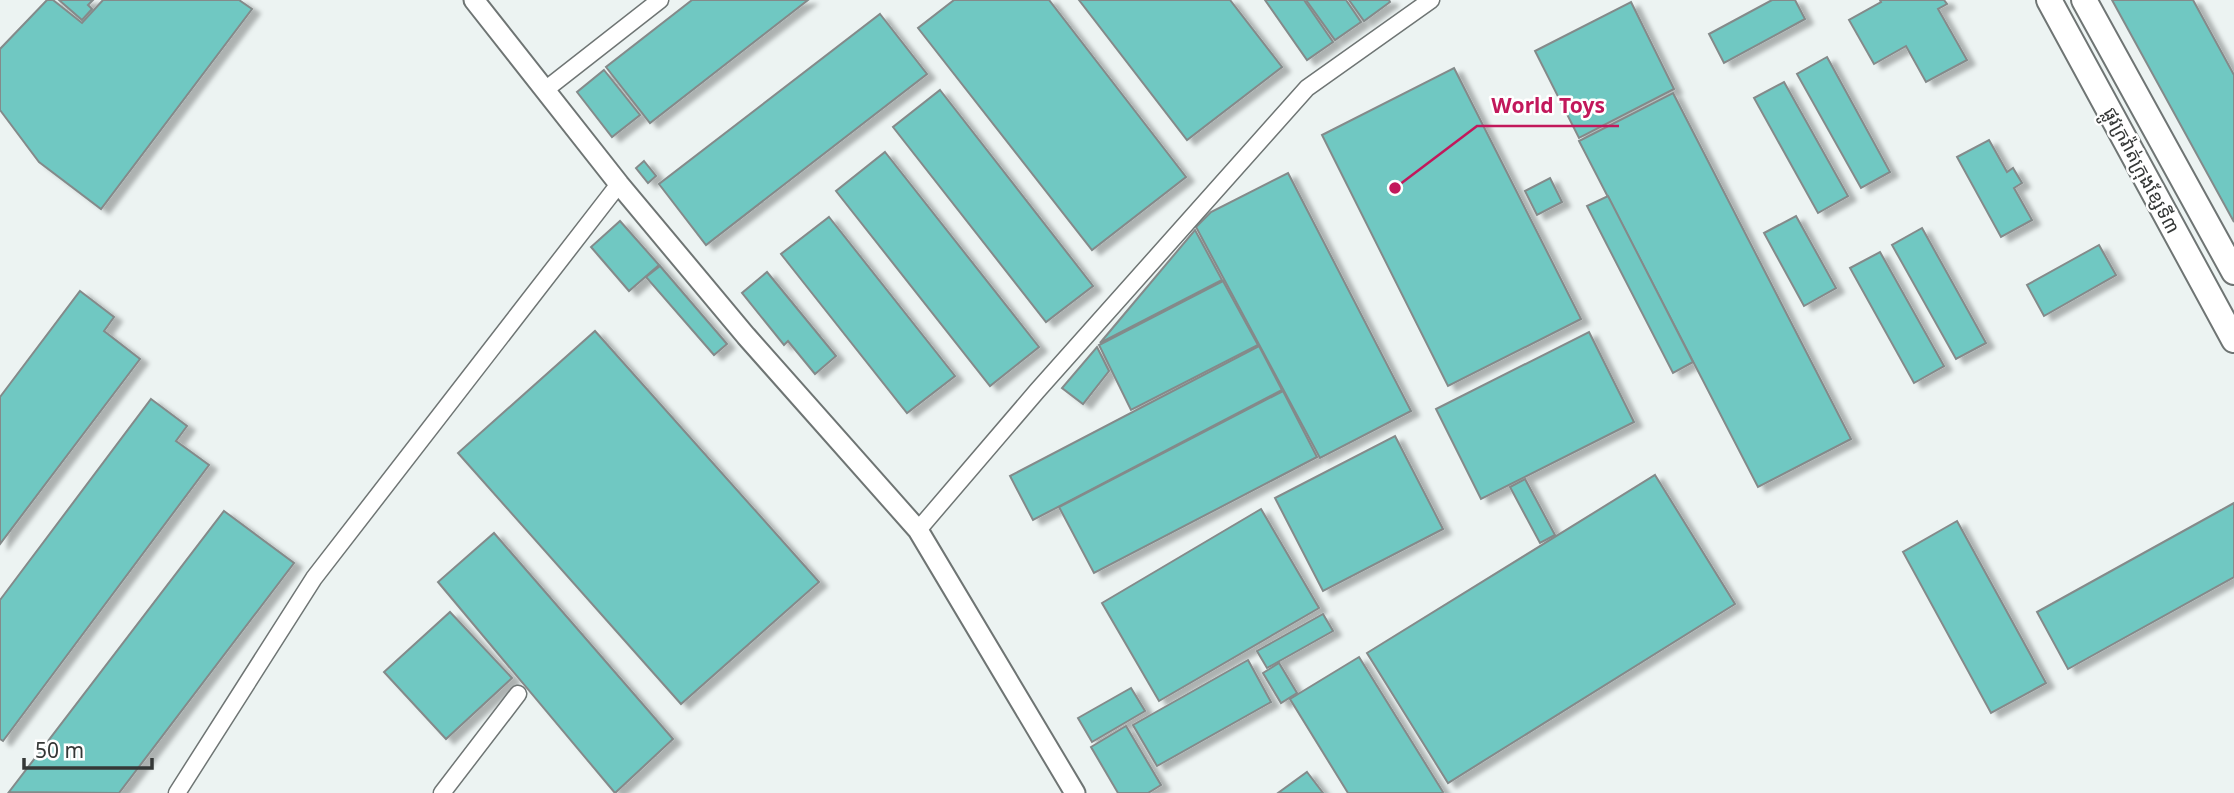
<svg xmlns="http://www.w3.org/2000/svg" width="2234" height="793" font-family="Georgia,'Noto Sans Khmer',serif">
<defs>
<filter id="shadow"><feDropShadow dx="8" dy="4.5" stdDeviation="2" flood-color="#0004"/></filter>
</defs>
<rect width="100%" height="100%" fill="#ecf3f2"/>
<!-- building -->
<g fill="#6fc8c2" stroke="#848a8a" stroke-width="2" filter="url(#shadow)">
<polygon points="47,0 53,0 82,23 103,0 239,0 252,9 101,209 39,162 0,110 0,49"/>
<polygon points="59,0 93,0 88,5 92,9 82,20"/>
<polygon points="692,0 808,0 650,123 606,67"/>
<polygon points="954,0 1049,0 1186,177 1092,250 918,28"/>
<polygon points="1079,0 1230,0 1282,67 1187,140"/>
<polygon points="1265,0 1304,0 1333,42 1307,60"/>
<polygon points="1306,0 1346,0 1361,22 1335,40"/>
<polygon points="1349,0 1389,0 1390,2 1364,21"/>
<polygon points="1772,0 1795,0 1805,19 1724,63 1709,34"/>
<polygon points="1880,0 1944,0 1947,4 1938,9 1967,60 1926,82 1906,46 1874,64 1849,20 1881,2"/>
<polygon points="2112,0 2193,0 2234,75 2234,222"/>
<polygon points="1631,2 1674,89 1579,138 1535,51"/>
<polygon points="880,14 927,74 706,245 659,184"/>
<polygon points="1827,57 1890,172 1861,188 1797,74"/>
<polygon points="1454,68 1581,319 1448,386 1322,135"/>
<polygon points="604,70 640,115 612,137 577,92"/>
<polygon points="1784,82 1848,196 1818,213 1754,98"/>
<polygon points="940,90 1093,286 1046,322 893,127"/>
<polygon points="1673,93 1851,439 1758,487 1579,141"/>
<polygon points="1989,140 2007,172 2013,168 2022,183 2014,188 2032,220 2001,237 1957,157"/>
<polygon points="885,152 1039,347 990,386 836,191"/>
<polygon points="644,161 656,176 648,183 636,168"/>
<polygon points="1288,173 1411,411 1320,458 1196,227 1211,212"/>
<polygon points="1550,178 1562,202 1537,215 1525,191"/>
<polygon points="1608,196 1693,362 1673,373 1587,206"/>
<polygon points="1796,216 1836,288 1804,306 1764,233"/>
<polygon points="829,217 955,376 907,413 781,254"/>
<polygon points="620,221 659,265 629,291 591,247"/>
<polygon points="1922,228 1986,343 1956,359 1892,245"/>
<polygon points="1195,230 1222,280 1100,343"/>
<polygon points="2099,245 2116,275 2044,316 2027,285"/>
<polygon points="1880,252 1944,366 1914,383 1850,268"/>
<polygon points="660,266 727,344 714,355 646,277"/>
<polygon points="767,272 836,356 815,374 788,341 784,345 742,293"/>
<polygon points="1223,281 1258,345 1131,410 1099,345"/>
<polygon points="80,291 114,317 104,331 140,359 0,544 0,397"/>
<polygon points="595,331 819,582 681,704 458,453"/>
<polygon points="1589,332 1634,422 1481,499 1436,409"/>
<polygon points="1259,346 1282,390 1033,520 1010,476"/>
<polygon points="1097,347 1109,371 1083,404 1062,388"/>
<polygon points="1283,391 1317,457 1094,573 1059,507"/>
<polygon points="151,399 187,426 176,441 209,465 3,741 0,739 0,600"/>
<polygon points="1395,436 1443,529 1323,591 1275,498"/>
<polygon points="1655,475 1735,604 1448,783 1367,653"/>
<polygon points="1525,479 1555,535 1540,543 1510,487"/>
<polygon points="2234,503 2234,577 2068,669 2037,612"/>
<polygon points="1261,509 1319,608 1159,701 1102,603"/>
<polygon points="224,511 294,563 119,793 9,792"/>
<polygon points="1957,521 2046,683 1991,713 1903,552"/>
<polygon points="494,533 673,739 615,793 438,582"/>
<polygon points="450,612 512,678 446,739 384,672"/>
<polygon points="1323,614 1333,631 1267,668 1257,651"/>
<polygon points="1359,657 1443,792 1442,793 1348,793 1290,699"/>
<polygon points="1248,660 1271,702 1157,766 1133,725"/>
<polygon points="1279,663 1297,693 1281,703 1263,673"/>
<polygon points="1131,688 1145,711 1092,742 1078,718"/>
<polygon points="1126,726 1161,785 1148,793 1118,793 1091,747"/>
<polygon points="1307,772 1323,793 1278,793"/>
</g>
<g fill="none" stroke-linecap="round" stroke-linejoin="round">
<defs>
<g id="minor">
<polyline points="545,90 660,0"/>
<polyline points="918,530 1037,391 1307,88 1431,0"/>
<polyline points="177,793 314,578 619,184"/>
<polyline points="442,793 518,694"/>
</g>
<polyline id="tertiary" points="474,0 619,184 746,336 918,530 1075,793"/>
<g id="primary">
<polyline points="2049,0 2234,340"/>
<polyline points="2084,0 2234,272"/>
</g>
</defs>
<!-- minor casing -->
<use href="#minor" stroke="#6f7574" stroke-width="19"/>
<!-- tertiary casing -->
<use href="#tertiary" stroke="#6f7574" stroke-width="23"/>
<!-- primary casing -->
<use href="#primary" stroke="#6f7574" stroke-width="28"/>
<!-- minor -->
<use href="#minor" stroke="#fff" stroke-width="16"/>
<!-- tertiary -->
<use href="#tertiary" stroke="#fff" stroke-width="19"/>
<!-- primary -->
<use href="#primary" stroke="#fff" stroke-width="24"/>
</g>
<g text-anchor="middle" stroke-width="5" stroke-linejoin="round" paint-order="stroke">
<!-- street labels -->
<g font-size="19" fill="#353837" stroke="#fff">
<text transform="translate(2142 170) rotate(62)" y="7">ផ្លូវក្រវ៉ាត់ក្រុងខ្សែទី៣</text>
</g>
</g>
<!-- callouts -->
<path fill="none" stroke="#c2185b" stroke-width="2.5" d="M1395 188L1477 126H1619"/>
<circle fill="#c2185b" stroke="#fff" stroke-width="2.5" cx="1395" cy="188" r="7"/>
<g font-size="21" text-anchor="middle" font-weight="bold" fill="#c2185b" stroke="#fff" stroke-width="5" stroke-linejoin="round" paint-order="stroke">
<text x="1548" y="113">World Toys</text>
</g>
<!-- scale -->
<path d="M24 758v10h128v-10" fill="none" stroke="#353837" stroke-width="3.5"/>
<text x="35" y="758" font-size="21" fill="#353837" stroke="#ffffff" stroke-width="5" paint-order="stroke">50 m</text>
</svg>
